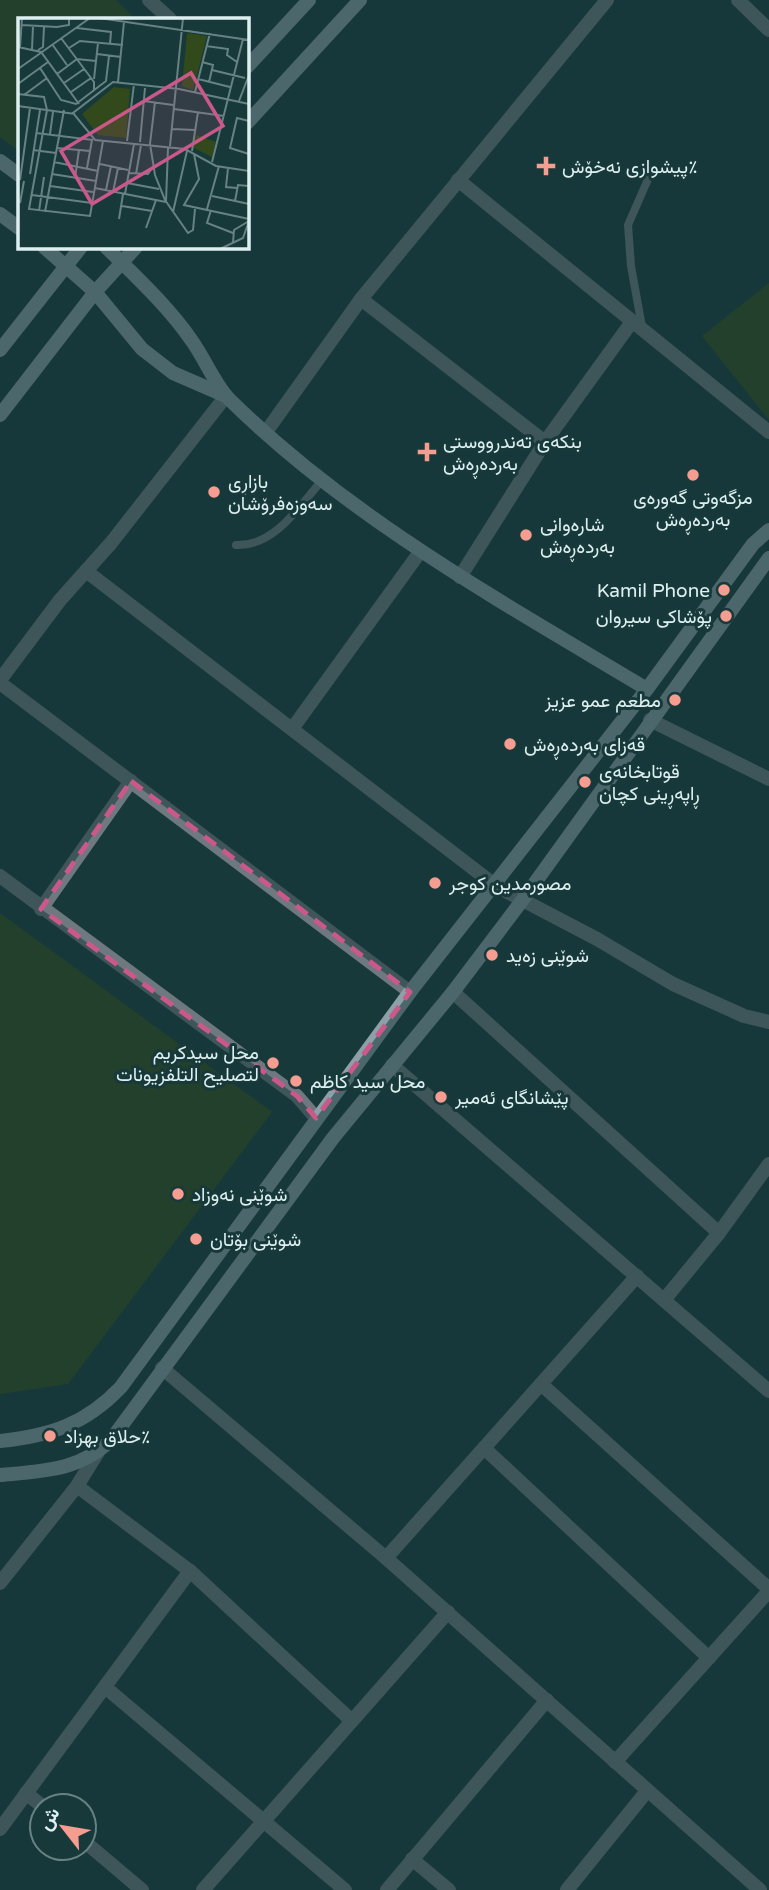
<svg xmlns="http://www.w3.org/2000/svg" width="769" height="1890" font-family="'Varela Round',Vazirmatn,sans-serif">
<rect width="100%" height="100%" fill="#18393a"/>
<!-- green -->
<g fill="#32491c">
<polygon points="0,0 116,0 135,19 19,19 19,151 0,137"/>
<polygon points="769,283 769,420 702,336"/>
<polygon points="0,913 272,1112 68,1384 0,1394"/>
</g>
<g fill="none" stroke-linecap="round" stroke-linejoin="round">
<!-- lane -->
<g stroke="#6d787f" stroke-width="8">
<polyline points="642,327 631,266 628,225 649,177"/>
<path d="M236,545C275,547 300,505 324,478"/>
</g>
<!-- street -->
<g stroke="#6d787f" stroke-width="14">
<polyline points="149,0 170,19"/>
<polyline points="738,0 769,30"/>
<polyline points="458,180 769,432"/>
<polyline points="361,299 545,442"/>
<polyline points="266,432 361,299 607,0"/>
<polyline points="86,571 496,886 597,939 673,984 744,1016 769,1022"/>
<polyline points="460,577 545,442 631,323"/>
<polyline points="0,680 60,600 111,543 226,396"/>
<polyline points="0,683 410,992"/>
<polyline points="650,720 769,779"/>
<polyline points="292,729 420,552"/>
<polyline points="0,876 297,1096 316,1118"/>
<polyline points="41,909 131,781"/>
<polyline points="453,992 719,1233"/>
<polyline points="392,1065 769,1391"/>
<polyline points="664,1300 719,1233 769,1164"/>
<polyline points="162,1368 386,1558 760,1890"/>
<polyline points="541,1384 769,1589"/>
<polyline points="484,1448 709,1658"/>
<polyline points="77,1486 190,1571 352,1721"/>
<polyline points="386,1558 637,1276"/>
<polyline points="0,1583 77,1486 98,1452"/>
<polyline points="105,1687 345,1890"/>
<polyline points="615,1762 769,1591"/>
<polyline points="26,1793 42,1806"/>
<polyline points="0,1829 190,1571"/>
<polyline points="84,1841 142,1890"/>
<polyline points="412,1859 449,1890"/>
<polyline points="203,1890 448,1612"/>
<polyline points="387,1890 547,1700"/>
<polyline points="567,1890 647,1791"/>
</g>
<!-- secondary -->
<g stroke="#8d9fa9" stroke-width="14">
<polyline points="247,67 309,0"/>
<polyline points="247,123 360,0"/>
<polyline points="0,161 19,175"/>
<polyline points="0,214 19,228"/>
<polyline points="44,247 95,292 142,349 173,373 226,396"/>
<path d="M106,247C136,277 168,306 192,341C205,359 214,383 229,399C351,519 502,602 647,689"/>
<polyline points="0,350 81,247"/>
<polyline points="0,415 95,292 136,247"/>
<path d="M0,1441C50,1436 86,1424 121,1387L410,992L647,689L753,544L769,530"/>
<path d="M0,1475C43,1471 79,1471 111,1440L333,1138L453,992L524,898L769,558"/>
</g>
</g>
<!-- marked area -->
<path d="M0 0H769V1890H0ZM131,781L410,992L316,1118L297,1096L41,909Z" fill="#18393a" fill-opacity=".55" fill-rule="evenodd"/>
<path fill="none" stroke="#ca5888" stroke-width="5" stroke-dasharray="14 9" stroke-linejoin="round" d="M131,781L410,992L316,1118L297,1096L41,909Z"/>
<!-- markers -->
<g fill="#f59d90" stroke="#18393a" stroke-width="2.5">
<path d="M542.5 155.5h7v7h7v7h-7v7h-7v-7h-7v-7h7z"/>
<path d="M423.5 441.5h7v7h7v7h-7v7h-7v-7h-7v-7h7z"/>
<circle cx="693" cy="475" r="7"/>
<circle cx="214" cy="492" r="7"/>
<circle cx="526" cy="535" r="7"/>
<circle cx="724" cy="590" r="7"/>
<circle cx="726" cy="616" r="7"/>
<circle cx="675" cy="700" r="7"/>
<circle cx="510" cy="744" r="7"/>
<circle cx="585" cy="782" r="7"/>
<circle cx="435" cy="883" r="7"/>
<circle cx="492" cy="955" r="7"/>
<circle cx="273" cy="1063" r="7"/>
<circle cx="296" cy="1081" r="7"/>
<circle cx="441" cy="1097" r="7"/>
<circle cx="178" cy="1194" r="7"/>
<circle cx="196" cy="1239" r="7"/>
<circle cx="50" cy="1436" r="7"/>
</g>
<g text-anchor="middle" stroke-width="6" stroke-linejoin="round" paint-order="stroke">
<!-- poi labels -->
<g font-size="19" fill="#ddeff0" stroke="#18393a" text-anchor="start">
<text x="562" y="173">پیشوازی نەخۆش٪</text>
<text x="443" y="448">بنکەی تەندرووستی<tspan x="443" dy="22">بەردەڕەش</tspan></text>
<text x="228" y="488">بازاڕی<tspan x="228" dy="22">سەوزەفرۆشان</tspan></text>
<text x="693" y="504" text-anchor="middle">مزگەوتی گەورەی<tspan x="693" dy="22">بەردەڕەش</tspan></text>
<text x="540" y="531">شارەوانی<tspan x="540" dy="22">بەردەڕەش</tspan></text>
<text x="710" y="597" text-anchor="end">Kamil Phone</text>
<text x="712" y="623" text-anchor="end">پۆشاکی سیروان</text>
<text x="661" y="707" text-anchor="end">مطعم عمو عزيز</text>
<text x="524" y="751">قەزای بەردەڕەش</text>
<text x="599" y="778">قوتابخانەی<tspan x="599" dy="22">ڕاپەڕینی کچان</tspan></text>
<text x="449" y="890">مصورمدین كوجر</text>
<text x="506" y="962">شوێنی زەید</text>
<text x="259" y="1059" text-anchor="end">محل سيدكريم<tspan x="259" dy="22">لتصليح التلفزيونات</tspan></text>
<text x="310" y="1088">محل سيد كاظم</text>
<text x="455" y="1104">پێشانگای ئەمیر</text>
<text x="192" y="1201">شوێنی نەوزاد</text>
<text x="210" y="1246">شوێنی بۆتان</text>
<text x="64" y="1443">حلاق بهزاد٪</text>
</g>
</g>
<!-- overview -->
<g transform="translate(18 18)">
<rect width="231" height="231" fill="#18393a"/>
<path d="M169,15L189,18L175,72L164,68ZM96,69L112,71L108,120L80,117L64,96ZM179,117L198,124L194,139L174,129Z" fill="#32491c"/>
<path fill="none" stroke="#678283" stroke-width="2" d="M81,0L231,22M4,7L39,9L51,7V0M59,10L93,14L92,26M43,20L76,64V73M34,26L49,47M188,28L210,31L209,37L219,44M0,29L23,34L61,86M2,29L4,0M51,30L62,23L105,27M14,31L15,8M20,32L25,29L26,9M79,36L103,39M184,44L195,47L191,64M22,50L43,82L58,86L88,63L91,38M0,51L72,0M194,52L227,60M39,56L59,41L78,43M76,61L80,25M180,61L212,69M100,64L106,4M46,65L66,51M0,66L30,44M53,74L73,60M177,74L192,15M0,76L26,79L29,92L11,191L72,198L85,123M6,77L29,60M126,83L155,87M221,83L231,57M137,84L132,126L137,157L147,182L170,215L175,212L177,191M231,86L161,71L95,64L55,95L77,122L167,131L198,148L231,153M0,88L57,96M156,91L206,98M231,103L219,100L212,130L231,136M154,111L177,112M18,115L75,122M32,116L35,94M109,123L116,66M122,124L127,70M152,128L165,0M39,130L72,133M15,132L38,135M174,133L180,94M176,136L181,161L166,187L231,201M36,144L80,153M194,144L225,21M82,146L110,152M69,150L74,122M210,150L208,169L219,170M111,155L130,156L134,150M12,156L22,92M34,156L78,163M118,156L123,127M57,160L61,132M2,162L12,90M109,165L141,171M32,168L75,174M77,170L148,184L150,130M88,172L93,148M95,174L100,150M107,176L116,126M14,177L74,185M194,178L231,186M217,183L220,167L231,168M2,185L6,163M104,188L134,193M189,191L201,148M193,192L189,205L215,215M21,193L26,159M27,194L46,92M155,194L169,133M101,201L105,176M128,210L138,182M215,224L216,212L231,203M202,231L225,220L231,203"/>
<path fill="#ca5888" fill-opacity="0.15" stroke="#ca5888" stroke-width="3.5" d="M173,55L205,108L74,186L43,133Z"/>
<rect width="231" height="231" fill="none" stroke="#ddeff0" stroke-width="3.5"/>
</g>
<!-- north arrow -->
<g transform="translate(63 1827) rotate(301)"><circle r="33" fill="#18393a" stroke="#678283" stroke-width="2"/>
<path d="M0-5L12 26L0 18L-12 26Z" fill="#f59d90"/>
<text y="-10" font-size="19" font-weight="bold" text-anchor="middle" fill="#ddeff0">ش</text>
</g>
</svg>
